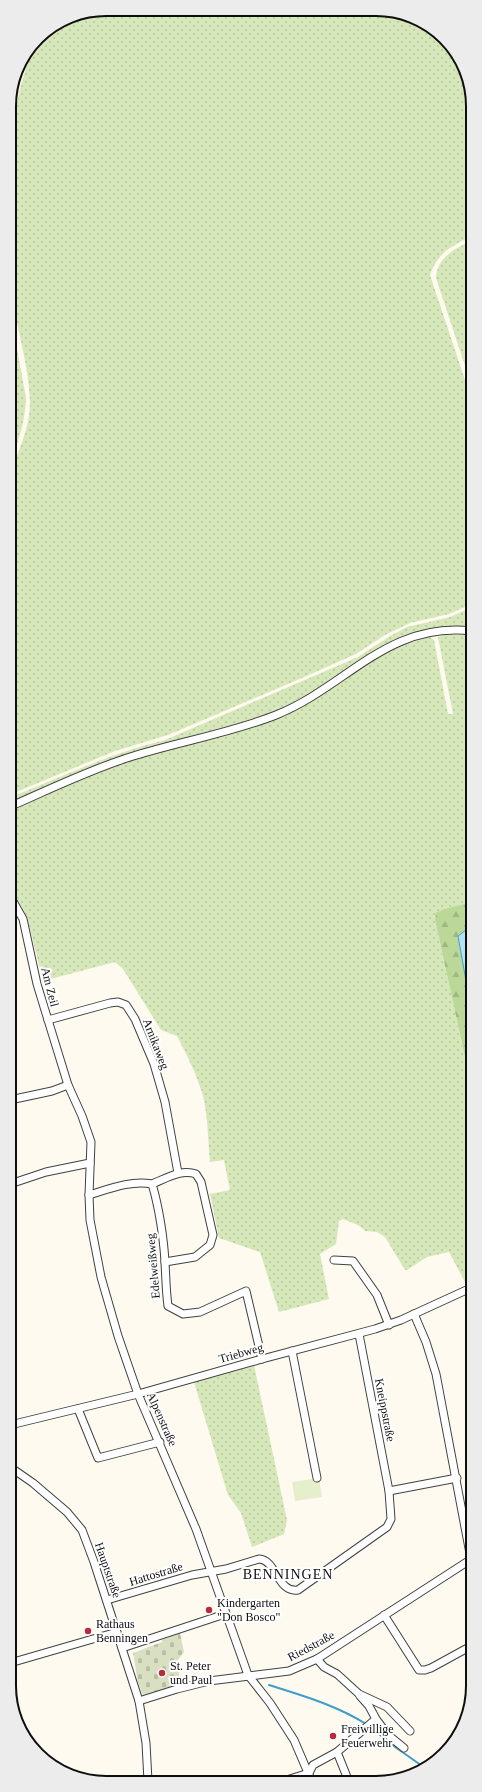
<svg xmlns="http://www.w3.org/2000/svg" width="482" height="1792" font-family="'Times New Roman',serif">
<defs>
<pattern id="grass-dots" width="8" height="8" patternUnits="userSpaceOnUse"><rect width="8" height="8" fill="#d6e8b9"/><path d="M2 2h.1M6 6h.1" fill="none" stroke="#b6c69e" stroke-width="1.8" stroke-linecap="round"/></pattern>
<pattern id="forest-firs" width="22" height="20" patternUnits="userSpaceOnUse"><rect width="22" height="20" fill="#bbd899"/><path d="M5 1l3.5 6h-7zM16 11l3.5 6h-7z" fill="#a0b883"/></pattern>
<pattern id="cemetery-stones" width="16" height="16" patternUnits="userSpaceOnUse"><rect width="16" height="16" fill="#d8e0c1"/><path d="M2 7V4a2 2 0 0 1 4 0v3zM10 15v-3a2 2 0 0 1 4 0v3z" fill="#b8bfa5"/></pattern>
</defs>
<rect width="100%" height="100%" fill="#fefaef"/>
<!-- grass -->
<g fill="url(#grass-dots)">
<path d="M106,9L395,11L425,22L449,42L472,93V236C452,246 438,252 430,275L472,401V604L449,614L410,623L385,635L356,654L302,678L168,735L115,751L9,795V475C18,452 30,428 30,403C29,358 11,314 9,268C7,210 7,150 19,93C23,76 29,60 33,44L38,37L69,16Z"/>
<polygon points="28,52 16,95 9,140 9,100 16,69"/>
<path d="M472,240V387L436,278C437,257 455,249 472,240Z"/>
<path d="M9,305L26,398C25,422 18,444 9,466Z"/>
<path d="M472,607V628L449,627L426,630L394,640L363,657L310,694L281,709L243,722L155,746L9,803V798C61,777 111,753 165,740L358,657L390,636L407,627L450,617Z"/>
<path d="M444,635H472V902L444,909L435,920L473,1094V1284L467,1286L449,1252L427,1257L407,1270H405L385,1237L377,1232L365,1231C358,1223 351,1223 343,1219L339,1221L336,1244L320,1254L329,1299L279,1312L260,1252L219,1238L210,1194L230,1190L224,1160L210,1162C208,1140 208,1117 203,1096C197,1075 187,1055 177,1036L161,1030L123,969L115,962L43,981L27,917L10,885L9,810L114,766L276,719L320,696L374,659L398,646L430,637L434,640L448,714H453L438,637Z"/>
<polygon points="254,1365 287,1520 284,1534 252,1547 241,1513 228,1495 194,1382"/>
</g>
<!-- forest -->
<polygon fill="url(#forest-firs)" points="472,902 472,928 466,930 458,936 473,1020 473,1094 435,920 436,913 444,909"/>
<!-- cemetery -->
<polygon fill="url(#cemetery-stones)" points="180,1633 184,1652 177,1661 179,1667 179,1687 153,1696 143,1695 138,1683 133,1653 162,1642 162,1640"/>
<!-- pitch -->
<polygon fill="#e6efcb" points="319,1478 322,1497 295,1501 292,1482"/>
<!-- water -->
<polygon fill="#b5e2f4" stroke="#3e9ec9" points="472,928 473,1020 458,936 466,930"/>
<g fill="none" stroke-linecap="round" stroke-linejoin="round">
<!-- stream -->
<g stroke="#3e9ec9" stroke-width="2">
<path d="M269,1685C303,1696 336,1705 366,1724"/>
<polyline points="370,1726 388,1742 425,1768"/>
</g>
<defs>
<g id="minor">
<path d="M9,807C48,790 87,771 127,758C176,742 228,734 276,715C346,687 388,621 472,631"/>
<polyline points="10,896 23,919 37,984 48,1020 68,1085 82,1116 91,1142 89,1195 90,1220 101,1277 118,1336 138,1394 196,1529 248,1675 270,1703 294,1740 312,1782"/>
<polyline points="48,1020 110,1003 118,1002 126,1005 135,1019 154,1064 165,1102 178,1173"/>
<polyline points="10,1100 52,1091 68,1085"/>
<polyline points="10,1184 46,1172 90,1163"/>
<path d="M152,1184C167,1178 181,1169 196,1174L201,1182L213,1235L210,1245L195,1257L165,1262"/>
<path d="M89,1195C109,1189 131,1180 152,1184C159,1207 164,1240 165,1263C166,1278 166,1292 168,1306L183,1314L200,1312L246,1291L262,1359"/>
<polyline points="334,1260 353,1261 377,1295 389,1325"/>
<polyline points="414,1314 426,1342 436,1374 471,1559"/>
<polyline points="359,1334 389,1491"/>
<polyline points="292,1351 317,1478"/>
<polyline points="78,1409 98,1458 160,1442"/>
<polyline points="10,1425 138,1394 262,1359 375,1329 401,1320 473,1287"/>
<polyline points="10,1467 33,1483 67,1512 82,1530 94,1562 139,1701 146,1743 148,1781"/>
<path d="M107,1600L192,1575L226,1569L259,1559C277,1560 277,1593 298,1590L387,1527L391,1519L389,1491L457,1478"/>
<polyline points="384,1615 419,1670 425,1670 431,1668 473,1645"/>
<polyline points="122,1648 225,1614"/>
<polyline points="317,1659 324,1667 337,1674 359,1694 387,1707 410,1731"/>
<polyline points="10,1663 117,1632"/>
<polyline points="139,1701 177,1689 209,1681 289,1671 317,1659 473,1558"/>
<polyline points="376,1719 388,1735 404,1748"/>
<polyline points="280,1782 309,1773 313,1765 337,1752"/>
<polyline points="349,1782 337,1752 376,1719 369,1706 360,1696"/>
</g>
</defs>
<!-- minor casing -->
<use href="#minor" stroke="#414141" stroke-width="9"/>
<!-- minor -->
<use href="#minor" stroke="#fff" stroke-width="7"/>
</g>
<!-- markers -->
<g fill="#ba2a3e" stroke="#fff" stroke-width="1.5">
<circle cx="209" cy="1610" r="4"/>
<circle cx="88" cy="1631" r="4"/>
<circle cx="162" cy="1673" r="4"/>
<circle cx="333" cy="1736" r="4"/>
</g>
<g text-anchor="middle" stroke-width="4" stroke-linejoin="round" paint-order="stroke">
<!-- street labels -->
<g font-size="12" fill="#0e0e0e" stroke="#fff">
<text transform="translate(50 987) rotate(76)" y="4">Am Zeil</text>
<text transform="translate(156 1044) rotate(69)" y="4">Arnikaweg</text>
<text transform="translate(153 1266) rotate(-95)" y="4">Edelweißweg</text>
<text transform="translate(241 1353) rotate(-16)" y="4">Triebweg</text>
<text transform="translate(385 1410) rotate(79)" y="4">Kneippstraße</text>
<text transform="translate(162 1419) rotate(66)" y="4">Alpenstraße</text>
<text transform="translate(108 1570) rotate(71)" y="4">Hauptstraße</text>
<text transform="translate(156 1574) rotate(-17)" y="4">Hattostraße</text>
<text transform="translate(311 1646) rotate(-28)" y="4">Riedstraße</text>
</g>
<!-- poi labels -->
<g font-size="12" fill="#0e0e0e" stroke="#fff" text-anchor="start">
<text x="217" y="1607">Kindergarten<tspan x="217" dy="14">"Don Bosco"</tspan></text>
<text x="96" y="1628">Rathaus<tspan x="96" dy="14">Benningen</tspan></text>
<text x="170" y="1670">St. Peter<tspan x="170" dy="14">und Paul</tspan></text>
<text x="341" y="1733">Freiwillige<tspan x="341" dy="14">Feuerwehr</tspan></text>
</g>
<!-- quarter labels -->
<g font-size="14" letter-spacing="1" fill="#0e0e0e" stroke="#fff">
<text x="288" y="1579">BENNINGEN</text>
</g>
</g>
<!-- crop -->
<path d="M0 0H482V1792H0ZM106 16H376A90 90 0 0 1 466 106V1686A90 90 0 0 1 376 1776H106A90 90 0 0 1 16 1686V106A90 90 0 0 1 106 16Z" fill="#ececec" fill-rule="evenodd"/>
<path fill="none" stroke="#0e0e0e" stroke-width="2" d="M106 16H376A90 90 0 0 1 466 106V1686A90 90 0 0 1 376 1776H106A90 90 0 0 1 16 1686V106A90 90 0 0 1 106 16Z"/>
</svg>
